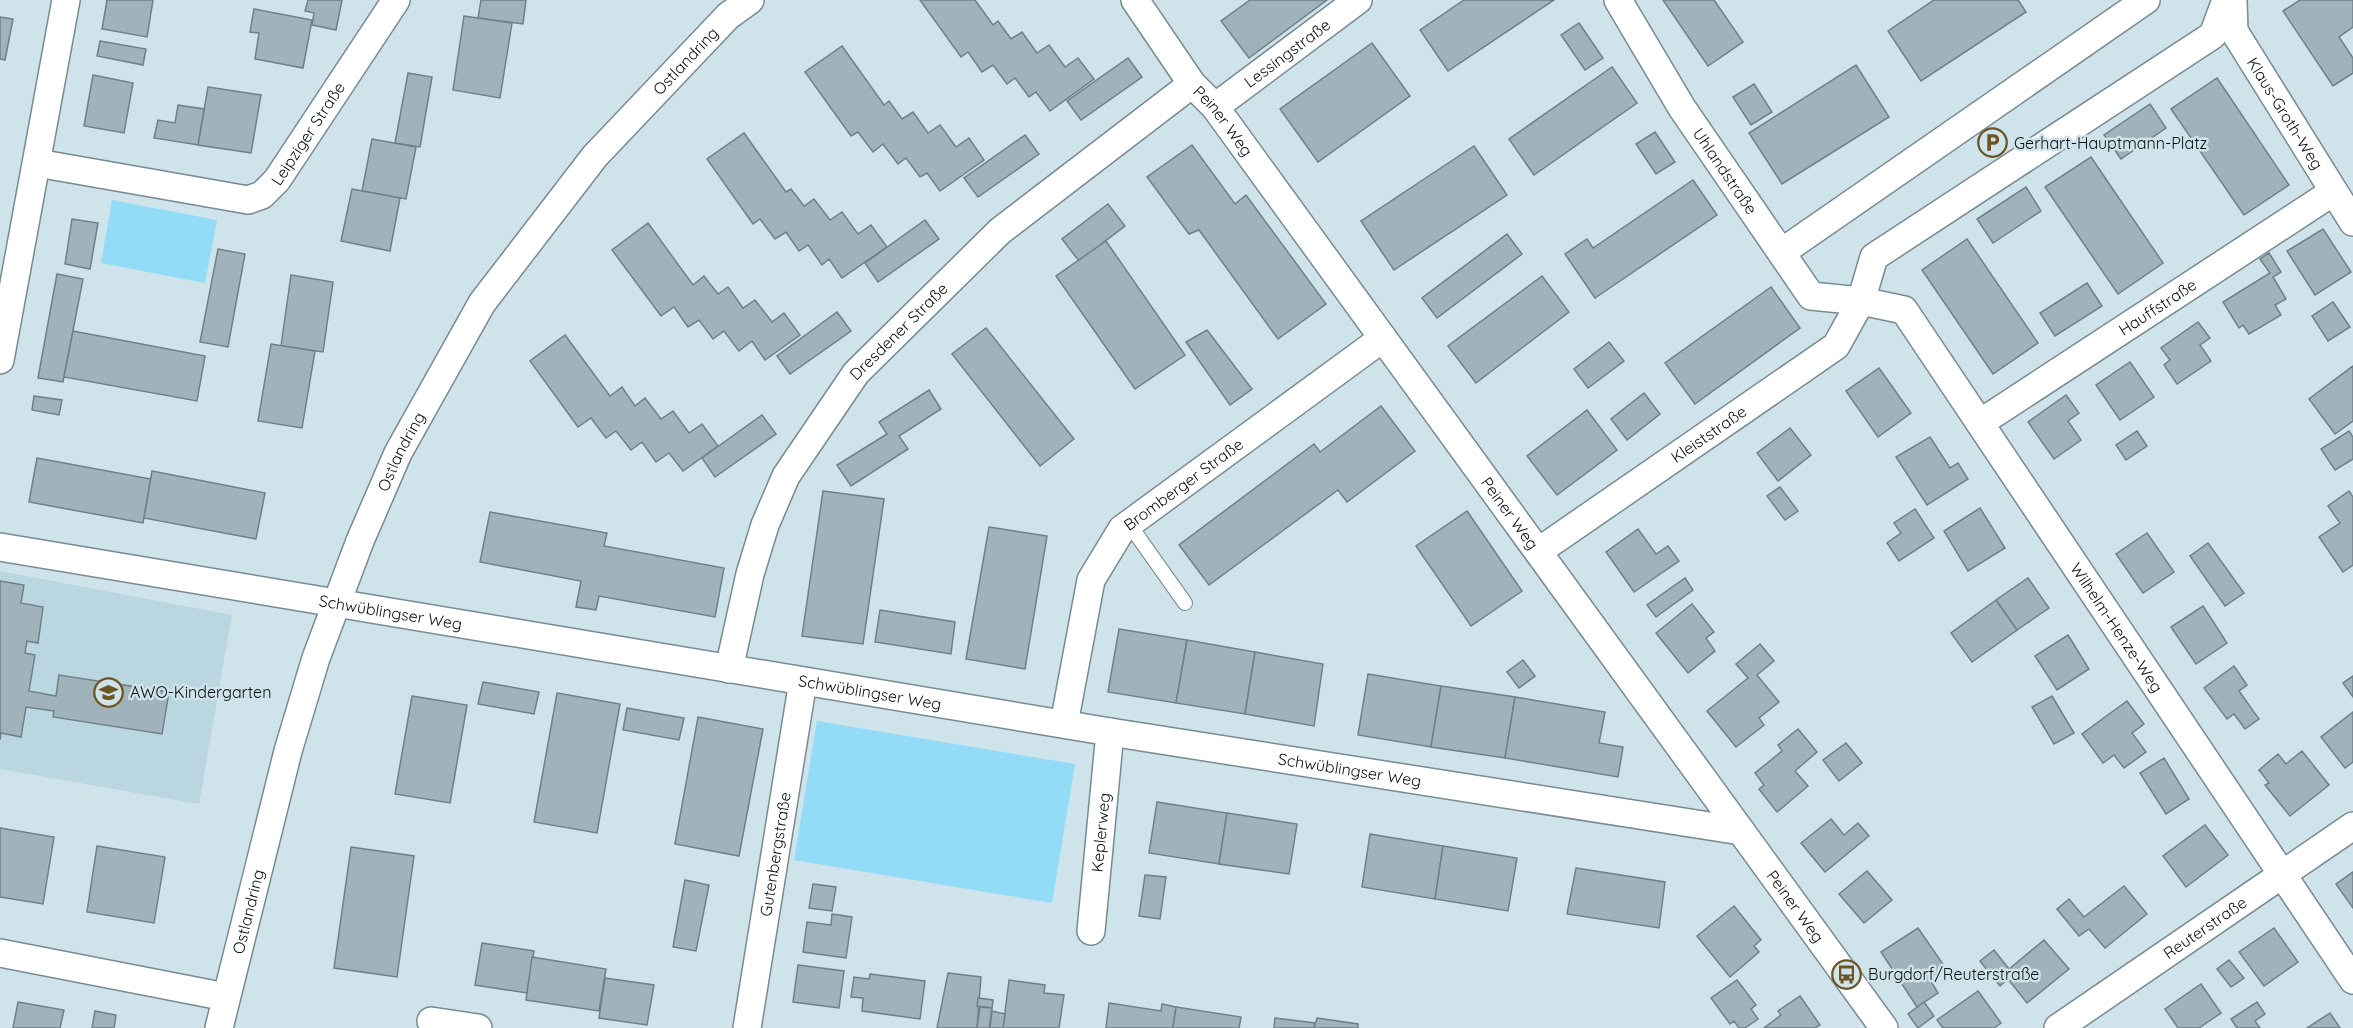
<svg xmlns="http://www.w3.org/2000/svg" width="2353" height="1028" font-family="Quicksand,sans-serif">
<rect width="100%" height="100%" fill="#cfe3eb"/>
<!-- built -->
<polygon fill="#bad6e1" points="0,571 232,615 199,804 0,769"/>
<!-- green -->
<g fill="#92dcf8">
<polygon points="112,200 217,220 205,283 101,263"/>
<polygon points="817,721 1075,764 1052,903 794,860"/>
</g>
<!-- building -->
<g fill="#a0b3ba" stroke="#6f8088" stroke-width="1.5">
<polygon points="107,0 153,0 147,37 102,29"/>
<polygon points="308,0 342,0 336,30 312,25 314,13 305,11"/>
<polygon points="481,0 526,0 523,24 478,18"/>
<polygon points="920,0 975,0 993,25 998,21 1011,39 1022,32 1037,53 1049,45 1065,67 1078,58 1094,79 1050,111 1036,92 1029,97 1015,78 1007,84 993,65 982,72 968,52 961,57"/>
<polygon points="1250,0 1327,0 1249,58 1221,21"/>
<polygon points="1464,0 1554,0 1448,71 1420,30"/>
<polygon points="1663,0 1714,0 1743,42 1708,66"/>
<polygon points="1934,0 2018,0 2026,12 1921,81 1888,31"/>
<polygon points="2300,0 2353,0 2353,27 2339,37 2353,58 2353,73 2333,86 2283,11"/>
<polygon points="254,9 312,20 303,68 255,59 259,33 250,32"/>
<polygon points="464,16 512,23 500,98 453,90"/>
<polygon points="0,17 13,19 5,60 0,59"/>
<polygon points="1579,23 1603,58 1585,70 1561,35"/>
<polygon points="100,41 146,49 143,65 97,56"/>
<polygon points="1372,43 1410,96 1318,162 1280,109"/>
<polygon points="842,46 884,105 889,101 902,119 913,112 928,133 940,125 956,147 969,138 984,160 940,191 927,173 920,177 906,158 898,164 883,144 873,152 858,132 851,136 805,72"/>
<polygon points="1128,58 1142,77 1081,120 1067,101"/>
<polygon points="1856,65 1889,117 1782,184 1749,133"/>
<polygon points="1612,67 1637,103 1534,175 1509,139"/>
<polygon points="408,73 432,77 420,147 395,143"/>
<polygon points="93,75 133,83 124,133 84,126"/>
<polygon points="2217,78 2289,185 2244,215 2171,109"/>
<polygon points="1754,84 1772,112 1751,125 1733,97"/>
<polygon points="208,87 261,95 251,153 198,145"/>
<polygon points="2150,104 2166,128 2121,159 2104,135"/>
<polygon points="178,105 204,109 198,145 154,138 158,120 175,123"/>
<polygon points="1655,132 1675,162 1656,174 1636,144"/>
<polygon points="744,133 786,192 791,189 804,206 814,199 830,220 842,212 858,234 871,225 887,247 842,278 829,259 822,265 808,245 799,251 786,232 775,239 760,219 753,224 707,159"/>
<polygon points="1025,135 1039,154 978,197 964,178"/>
<polygon points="372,139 416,147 406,199 362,191"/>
<polygon points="1192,145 1235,204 1246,195 1326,304 1278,339 1199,230 1189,234 1147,177"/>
<polygon points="1474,146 1507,195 1394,270 1361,221"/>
<polygon points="2091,157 2163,263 2118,294 2045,187"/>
<polygon points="1693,180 1717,215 1595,298 1565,254 1587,239 1593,248"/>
<polygon points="2026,187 2041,211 1993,243 1977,219"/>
<polygon points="352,189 400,198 390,251 341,241"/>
<polygon points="1108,204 1125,226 1079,261 1062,239"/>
<polygon points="72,219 98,223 90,269 65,264"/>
<polygon points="925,220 939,239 878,282 865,263"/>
<polygon points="648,223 693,285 704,276 718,294 728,287 743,308 755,300 772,322 784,313 800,335 765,360 752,341 739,351 724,331 713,339 699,320 688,327 674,307 661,316 612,250"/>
<polygon points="2323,229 2351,272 2315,295 2287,251"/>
<polygon points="1507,234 1522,254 1437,318 1422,298"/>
<polygon points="1967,239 2038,343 1993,374 1922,270"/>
<polygon points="1106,241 1185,355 1135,389 1056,276"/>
<polygon points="218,249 245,254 228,347 200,342"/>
<polygon points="2269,253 2281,272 2273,277 2286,299 2275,305 2281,315 2249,334 2243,325 2239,328 2223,302 2270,273 2260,259"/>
<polygon points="57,274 83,279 63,382 38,378"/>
<polygon points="291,275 333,282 323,352 281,346"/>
<polygon points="1542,276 1569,312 1476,383 1448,346"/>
<polygon points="2087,283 2102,306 2055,336 2040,313"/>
<polygon points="1771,287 1800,328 1695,404 1665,363"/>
<polygon points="2333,302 2350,327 2328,341 2312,316"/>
<polygon points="837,312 851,331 790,374 777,356"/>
<polygon points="2198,322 2210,338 2200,345 2211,361 2177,384 2164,365 2170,360 2161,348"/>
<polygon points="986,328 1074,439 1040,466 952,354"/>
<polygon points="1207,330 1252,389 1230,405 1186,342"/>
<polygon points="73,331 205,356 197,401 64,377"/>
<polygon points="565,335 610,396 622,387 635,406 645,398 661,419 673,411 689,433 702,424 718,446 683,471 669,453 656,462 642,442 631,450 616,431 606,438 591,418 578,427 530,361"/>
<polygon points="1609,342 1624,361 1588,388 1574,369"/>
<polygon points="271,344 315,351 302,428 258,421"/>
<polygon points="2130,362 2154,397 2120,420 2096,385"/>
<polygon points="2353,366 2353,421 2335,434 2309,399"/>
<polygon points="1879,368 1911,413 1878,437 1846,391"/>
<polygon points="929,390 941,409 899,436 908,449 851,486 837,465 887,434 879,422"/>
<polygon points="1644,393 1660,414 1627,440 1611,419"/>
<polygon points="2066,395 2079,413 2068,421 2081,440 2054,459 2028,422"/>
<polygon points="34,396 62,400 59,415 32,410"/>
<polygon points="1381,406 1415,451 1347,502 1338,490 1209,585 1179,545 1314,444 1320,452"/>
<polygon points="1587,410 1617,450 1557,495 1527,456"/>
<polygon points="762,415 776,434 715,477 702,458"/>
<polygon points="1790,428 1811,455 1778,481 1757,453"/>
<polygon points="2137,431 2147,446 2126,460 2116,445"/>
<polygon points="2349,431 2353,437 2353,459 2335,470 2321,449"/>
<polygon points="1930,437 1950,468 1958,463 1968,479 1927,505 1896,457"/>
<polygon points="37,458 151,479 143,523 29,502"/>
<polygon points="152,471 265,493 256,539 144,518"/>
<polygon points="1780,487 1798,511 1785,520 1767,496"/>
<polygon points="823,491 884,499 863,644 802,636"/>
<polygon points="2349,491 2353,497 2353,565 2343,572 2319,537 2340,523 2328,506"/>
<polygon points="1980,508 2005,548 1968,571 1944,531"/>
<polygon points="1915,509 1934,538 1899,561 1887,543 1901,533 1894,523"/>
<polygon points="1467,511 1522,591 1471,626 1416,546"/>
<polygon points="490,512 607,533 604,546 724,568 715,617 599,596 596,610 576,607 581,581 480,562"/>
<polygon points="989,527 1047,536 1025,669 966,659"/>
<polygon points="1638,529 1656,554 1668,546 1679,561 1634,592 1606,552"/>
<polygon points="2147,533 2174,572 2143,593 2116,554"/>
<polygon points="2208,543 2244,593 2225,606 2190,556"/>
<polygon points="1685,578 1693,590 1656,617 1647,605"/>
<polygon points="2028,578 2049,608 2017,630 1996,600"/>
<polygon points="0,581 24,585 21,603 43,607 38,643 27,641 25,653 35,655 29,691 56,696 59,675 169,692 162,734 53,717 54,711 26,707 21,737 1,733 0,740"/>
<polygon points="1996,600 2017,630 1972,662 1951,633"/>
<polygon points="1692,604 1714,632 1706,638 1715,651 1688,673 1656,633"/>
<polygon points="2203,606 2227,643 2196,664 2171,627"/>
<polygon points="880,610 955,622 951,654 875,642"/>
<polygon points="1119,629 1187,640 1176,703 1108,692"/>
<polygon points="2068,635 2089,669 2057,690 2035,656"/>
<polygon points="1187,640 1255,652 1245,714 1176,703"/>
<polygon points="1760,644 1774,661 1757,675 1779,702 1759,718 1764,725 1736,747 1707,711 1748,678 1736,664"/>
<polygon points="1255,652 1323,664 1314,726 1245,714"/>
<polygon points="1523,660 1535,676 1519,688 1507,672"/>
<polygon points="2234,666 2247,685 2239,691 2259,719 2245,729 2234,714 2227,719 2204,688"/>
<polygon points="1368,674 1441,686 1431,747 1358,735"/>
<polygon points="2353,676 2353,697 2343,683"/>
<polygon points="483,682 539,692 534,714 478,704"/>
<polygon points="1441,686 1515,697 1505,758 1431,747"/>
<polygon points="557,693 620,704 597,833 534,822"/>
<polygon points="412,696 467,705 450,803 395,794"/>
<polygon points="2052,696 2074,733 2054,744 2032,707"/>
<polygon points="1515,697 1605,712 1599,743 1623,747 1618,777 1505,758"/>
<polygon points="2127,701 2144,724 2132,733 2146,752 2124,768 2114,755 2103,763 2082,734"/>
<polygon points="627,708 684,718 679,740 623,730"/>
<polygon points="2353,712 2353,762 2345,768 2321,737"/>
<polygon points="698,717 763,729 739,856 675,844"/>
<polygon points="1798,729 1817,752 1795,771 1808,786 1777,812 1759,789 1764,785 1755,773 1782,751 1778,745"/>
<polygon points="1846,743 1862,763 1839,781 1823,760"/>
<polygon points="2302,751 2329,785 2290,816 2265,785 2269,783 2259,770 2278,754 2286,764"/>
<polygon points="2164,758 2189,799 2166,814 2140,773"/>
<polygon points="1157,802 1227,813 1219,864 1149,853"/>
<polygon points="1227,813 1297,824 1289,874 1219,864"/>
<polygon points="1831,819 1844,835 1858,823 1869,836 1825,872 1801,843"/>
<polygon points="2205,825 2228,855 2186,887 2163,856"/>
<polygon points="0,828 54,837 43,904 0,897"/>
<polygon points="1370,834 1443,846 1435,899 1362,887"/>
<polygon points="97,846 165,857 154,923 87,912"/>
<polygon points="1443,846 1517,858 1508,911 1435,899"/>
<polygon points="351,847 414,856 397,977 334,968"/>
<polygon points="1576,868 1665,882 1659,928 1567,914"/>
<polygon points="1867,871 1892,900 1864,923 1839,894"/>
<polygon points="2353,872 2353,908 2336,884"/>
<polygon points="1145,875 1166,877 1160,919 1139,916"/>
<polygon points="685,880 709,885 696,951 673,947"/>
<polygon points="813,884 836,887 832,911 809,908"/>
<polygon points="2124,886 2147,914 2105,948 2089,929 2079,936 2057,909 2069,899 2084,917"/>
<polygon points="1734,906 1761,940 1754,946 1759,952 1730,977 1697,936"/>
<polygon points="832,914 852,917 846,958 803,952 807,922 831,925"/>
<polygon points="1918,928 1945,967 1929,978 1938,993 1917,1007 1881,952"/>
<polygon points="2274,928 2298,962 2264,986 2239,952"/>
<polygon points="2044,940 2069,969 2027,1003 2008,979 2000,986 1980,961 1994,950 2009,969"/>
<polygon points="482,943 534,951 527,993 475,985"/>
<polygon points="532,957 606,969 599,1011 526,1000"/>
<polygon points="2229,960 2244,978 2231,987 2217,969"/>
<polygon points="798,965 844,971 839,1008 793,1002"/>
<polygon points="948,973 981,977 977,1028 937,1028"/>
<polygon points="870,974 925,981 920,1019 862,1011 863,998 851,997 854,977 869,979"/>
<polygon points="605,978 654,985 647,1025 599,1018"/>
<polygon points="1009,980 1045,985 1044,993 1064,995 1059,1028 1003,1028"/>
<polygon points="1737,980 1756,1005 1751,1009 1758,1019 1745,1028 1739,1028 1734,1021 1730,1024 1711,998"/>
<polygon points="2201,984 2221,1013 2199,1028 2178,1028 2165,1009"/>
<polygon points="1978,991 2001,1023 1994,1028 1943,1028 1937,1020"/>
<polygon points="1800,996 1820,1025 1815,1028 1764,1028 1781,1015 1778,1011"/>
<polygon points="978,998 993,1000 992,1008 977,1006"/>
<polygon points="18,1002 64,1010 60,1028 13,1028"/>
<polygon points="1924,1002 1934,1016 1918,1028 1908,1014"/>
<polygon points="2257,1002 2265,1014 2255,1021 2260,1028 2237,1028 2231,1019"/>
<polygon points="1109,1003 1161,1011 1162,1004 1176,1007 1173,1028 1106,1028"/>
<polygon points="980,1007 992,1008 989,1028 977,1028"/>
<polygon points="1176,1007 1241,1017 1239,1028 1173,1028"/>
<polygon points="95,1011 116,1015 114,1028 92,1028"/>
<polygon points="992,1011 1005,1014 1003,1028 990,1028"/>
<polygon points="2330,1013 2340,1028 2307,1028"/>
<polygon points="1275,1018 1315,1023 1314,1028 1274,1028"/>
<polygon points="1317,1018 1358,1024 1358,1028 1314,1028"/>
</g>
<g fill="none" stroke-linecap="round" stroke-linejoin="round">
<defs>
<polyline id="service" points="1129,524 1185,603"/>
<g id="minor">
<path id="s1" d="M1135,0L1192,84L1215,107L1884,1028"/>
<path id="s2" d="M1618,0L1682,108L1811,296L1861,301L1904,310L2353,980"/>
<path id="s3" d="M2233,0L2234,31L2353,222"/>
<path id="s4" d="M1215,107L1358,0"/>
<path id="s5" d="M37,163L248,200L262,195L277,180L396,0"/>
<polyline points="1782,252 2146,0"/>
<polyline points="0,360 66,0"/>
<path id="s6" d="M1980,423L2333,192"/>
<path id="s7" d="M0,547L1110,732L1741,831"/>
<path id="s8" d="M1539,551L1836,346L1861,301L1874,257L2213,35L2226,0"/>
<path id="s9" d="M729,669L750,574L765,525L786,476L856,373L1000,231L1192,84"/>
<path id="s10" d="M1064,724L1091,580L1122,529L1383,338"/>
<path id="s11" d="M1091,931L1110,732"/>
<polyline points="0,953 226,997"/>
<polyline points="431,1021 478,1028"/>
<path id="s12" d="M219,1028L288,751L316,658L360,541L398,453L482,303L595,156L728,16L750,0"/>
<path id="s13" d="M747,1028L803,681"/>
<path id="s14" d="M2058,1028L2353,826"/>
</g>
</defs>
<!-- service casing -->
<use href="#service" stroke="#788a92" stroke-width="16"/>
<!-- minor casing -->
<use href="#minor" stroke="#788a92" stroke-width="30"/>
<!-- service -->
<use href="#service" stroke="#fff" stroke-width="14"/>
<!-- minor -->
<use href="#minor" stroke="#fff" stroke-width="27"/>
</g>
<!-- icons -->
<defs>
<symbol id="parking-ring" viewBox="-11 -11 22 22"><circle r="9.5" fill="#cfe3eb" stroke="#6c5425" stroke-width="1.5"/><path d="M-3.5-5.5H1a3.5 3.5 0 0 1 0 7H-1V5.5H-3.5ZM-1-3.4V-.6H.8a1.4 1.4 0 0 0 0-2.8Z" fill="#6c5425"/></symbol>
<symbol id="school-ring" viewBox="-11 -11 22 22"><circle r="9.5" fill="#cfe3eb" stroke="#6c5425" stroke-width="1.5"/><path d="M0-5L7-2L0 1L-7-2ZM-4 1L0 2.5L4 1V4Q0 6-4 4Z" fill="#6c5425"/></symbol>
<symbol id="bus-ring" viewBox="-11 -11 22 22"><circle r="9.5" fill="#cfe3eb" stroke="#6c5425" stroke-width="1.5"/><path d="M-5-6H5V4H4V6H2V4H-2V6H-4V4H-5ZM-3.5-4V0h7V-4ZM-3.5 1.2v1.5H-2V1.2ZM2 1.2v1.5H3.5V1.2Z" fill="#6c5425"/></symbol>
</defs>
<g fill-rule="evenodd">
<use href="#parking-ring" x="1976" y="126" width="33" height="33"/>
<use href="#school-ring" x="92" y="676" width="33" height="33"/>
<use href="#bus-ring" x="1830" y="958" width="33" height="33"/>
</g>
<g text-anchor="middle" stroke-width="5" stroke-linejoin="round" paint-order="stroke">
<!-- street labels -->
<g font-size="16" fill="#090f12" stroke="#cfe3eb">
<text dy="6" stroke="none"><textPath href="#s4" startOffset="90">Lessingstraße</textPath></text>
<text dy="6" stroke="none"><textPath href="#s12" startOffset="1092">Ostlandring</textPath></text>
<text dy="6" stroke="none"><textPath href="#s3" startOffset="128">Klaus-Groth-Weg</textPath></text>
<text dy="6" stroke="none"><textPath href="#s1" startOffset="150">Peiner Weg</textPath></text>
<text dy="6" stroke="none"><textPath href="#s5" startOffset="306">Leipziger Straße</textPath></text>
<text dy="6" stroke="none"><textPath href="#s2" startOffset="202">Uhlandstraße</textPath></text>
<text dy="6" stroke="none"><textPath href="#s6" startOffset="212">Hauffstraße</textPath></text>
<text dy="6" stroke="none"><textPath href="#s9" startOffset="386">Dresdener Straße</textPath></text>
<text dy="6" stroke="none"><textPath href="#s8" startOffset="206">Kleiststraße</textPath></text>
<text dy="6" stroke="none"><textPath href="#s12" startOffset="606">Ostlandring</textPath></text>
<text dy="6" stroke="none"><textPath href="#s10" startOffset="282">Bromberger Straße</textPath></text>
<text dy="6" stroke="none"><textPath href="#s1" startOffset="636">Peiner Weg</textPath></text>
<text dy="6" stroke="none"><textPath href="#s7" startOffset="396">Schwüblingser Weg</textPath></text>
<text dy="6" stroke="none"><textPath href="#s2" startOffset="830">Wilhelm-Henze-Weg</textPath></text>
<text dy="6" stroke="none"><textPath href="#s7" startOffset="882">Schwüblingser Weg</textPath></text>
<text dy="6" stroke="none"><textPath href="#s7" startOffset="1368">Schwüblingser Weg</textPath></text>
<text dy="6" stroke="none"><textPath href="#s11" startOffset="99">Keplerweg</textPath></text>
<text dy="6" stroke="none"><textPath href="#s13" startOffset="176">Gutenbergstraße</textPath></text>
<text dy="6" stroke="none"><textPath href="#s1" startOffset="1122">Peiner Weg</textPath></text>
<text dy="6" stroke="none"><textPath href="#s12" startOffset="120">Ostlandring</textPath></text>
<text dy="6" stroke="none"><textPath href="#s14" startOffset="178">Reuterstraße</textPath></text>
</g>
<!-- poi labels -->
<g font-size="16" fill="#090f12" stroke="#cfe3eb" text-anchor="start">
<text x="2014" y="149">Gerhart-Hauptmann-Platz</text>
<text x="130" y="698">AWO-Kindergarten</text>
<text x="1868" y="980">Burgdorf/Reuterstraße</text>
</g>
</g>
</svg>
